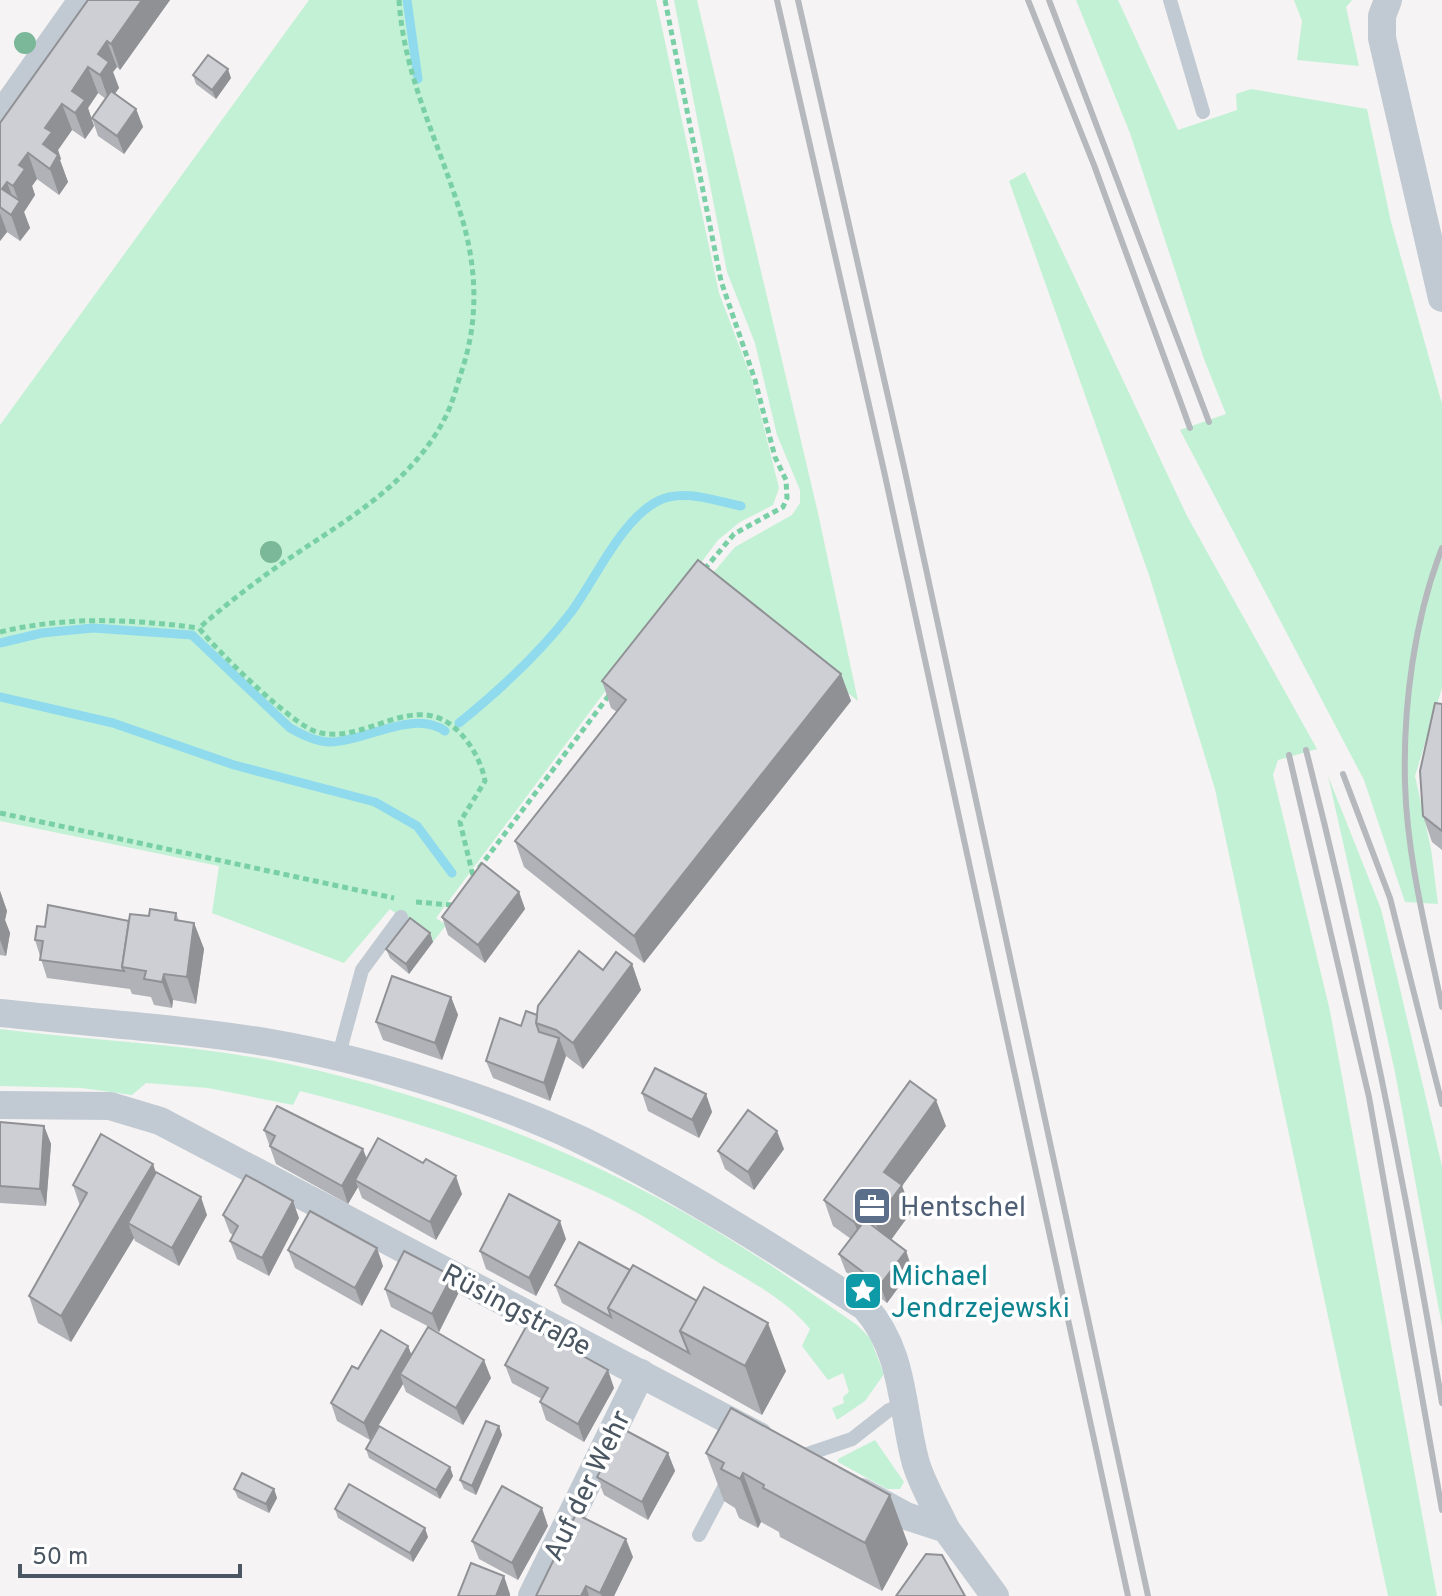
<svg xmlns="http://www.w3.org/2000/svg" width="1442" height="1596" font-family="Overpass,sans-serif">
<rect width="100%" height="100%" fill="#f5f3f3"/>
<!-- green -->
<g fill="#c3f1d5">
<polygon points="309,0 656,0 719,293 752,380 779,488 773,505 740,522 718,540 436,918 446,925 433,942 390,909 344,963 212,913 219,866 0,821 0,425"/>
<polygon points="674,0 697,0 818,513 858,701 707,580 735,547 792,515 800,503 800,490 777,435 755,343 727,272"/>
<polygon points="1076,0 1118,0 1178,130 1237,110 1236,94 1251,89 1367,109 1391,222 1442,404 1442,688 1415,776 1431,849 1438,904 1405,902 1364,780 1180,430 1226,414 1204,359 1130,133"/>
<polygon points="1294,0 1352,0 1346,7 1359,66 1297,60 1302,21"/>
<polygon points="1025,172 1187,516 1317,749 1278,760 1273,775 1330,1011 1437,1596 1388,1596 1215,789 1149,575 1009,181"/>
<polygon points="1328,776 1381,909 1442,1166 1442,1326 1395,1072"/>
<path d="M0,1029C96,1041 194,1044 289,1064C447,1098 605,1160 742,1247C781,1271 819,1299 857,1325L870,1338L884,1374L865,1401L837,1420L832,1408L844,1403L843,1397L849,1392L843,1373L828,1380L802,1346L810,1329C786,1299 748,1280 716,1261C676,1236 637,1210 594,1191C499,1148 400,1116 300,1091L293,1105L208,1088L146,1083L132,1095L82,1088L0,1086Z"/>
<polygon points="875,1440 904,1482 900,1489 887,1489 838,1462 838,1459"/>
</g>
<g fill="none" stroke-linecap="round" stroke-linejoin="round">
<!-- stream -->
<g stroke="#90daee" stroke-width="9">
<polyline points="407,0 418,79"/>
<path d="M0,643L42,633L93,628L192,635L290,728C303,735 316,742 331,742C366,741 414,709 445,731"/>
<polyline points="0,697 113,723 234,765 375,802 417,826 452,873"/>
<path d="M459,723C500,690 540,653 572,611C596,578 622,519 658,501C682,488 716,501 741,506"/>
</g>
<!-- path -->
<g stroke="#7ad0a6" stroke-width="5" stroke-dasharray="6 4" stroke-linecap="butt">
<path d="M399,0C404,78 439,142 461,215C477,267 479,319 462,370C457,385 453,402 446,416C409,490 334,526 271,571C246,589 222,608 199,628C216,650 292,725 317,732C367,746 416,686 460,733C472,745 482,764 485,781L460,822L473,876"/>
<polyline points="665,0 721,281 755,380 775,457 786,480 787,498 783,507 734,534 703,571"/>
<path d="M0,632C67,616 130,619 199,628"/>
<polyline points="0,813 394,898"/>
<polyline points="479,868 610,694"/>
<polyline points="416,902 452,905"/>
</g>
<!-- lane -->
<g stroke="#c1cad2" stroke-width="14">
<polyline points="1170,0 1203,112"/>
<polyline points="338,1058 362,970 401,917"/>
<polyline points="799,1457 852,1439 889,1410 905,1404"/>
<polyline points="699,1535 730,1476"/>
</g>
<!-- street -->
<g stroke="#c1cad2" stroke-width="28">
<polyline points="1388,0 1382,16 1382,38 1442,298"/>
<polyline points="0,116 82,0"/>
<path d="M0,1013C90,1023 182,1028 271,1043C369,1060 493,1098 583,1141C681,1189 773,1248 865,1307C904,1351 901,1405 915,1460C921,1483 936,1507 946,1529"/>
<polyline points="0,1105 110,1106 160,1121 759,1436"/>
<polyline points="862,1492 906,1516 946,1529 995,1596"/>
<polyline points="532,1596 641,1373"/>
</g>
<!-- rail -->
<g stroke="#b5b8bd" stroke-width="6">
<polyline points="777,0 884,471 1128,1596"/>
<polyline points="798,0 904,467 1148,1596"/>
<polyline points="1028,0 1094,165 1190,428"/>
<polyline points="1049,0 1209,422"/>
<path d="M1442,548C1414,620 1403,706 1405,783C1407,858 1427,934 1442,1007"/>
<path d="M1306,750C1361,965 1405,1183 1442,1403"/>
<polyline points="1289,755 1369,1097 1442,1510"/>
<polyline points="1343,774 1390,898 1442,1104"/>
</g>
</g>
<!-- trees -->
<g fill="#7bb799">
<circle cx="25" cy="43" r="11"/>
<circle cx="271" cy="552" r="11"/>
</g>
<!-- wall -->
<g fill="#b0b2b7">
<polygon points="88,0 170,0 120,70 117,67 113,72 119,88 115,94 136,109 143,127 124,154 98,136 92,118 106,99 98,93 88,108 94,126 85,139 72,130 58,150 61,159 60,160 68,182 59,195 37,179 32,186 35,195 24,212 30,228 20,241 7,232 0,241 0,123"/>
<polygon points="193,75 231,78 216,99 196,84"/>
<polygon points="841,674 851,701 644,963 524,867 515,841 617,712 611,708 602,681"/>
<polygon points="1442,704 1442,850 1432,842 1423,816"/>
<polygon points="0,891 7,911 5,920 10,933 6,956 0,955"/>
<polygon points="519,892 525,909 485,963 448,935 442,917"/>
<polygon points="176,913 179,921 194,923 204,949 196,1004 173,1000 172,1008 154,1005 151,997 132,994 130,989 47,978 35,940 45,927 129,921 149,916"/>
<polygon points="430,933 433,942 409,974 390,958 386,949"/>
<polygon points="632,964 641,990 583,1069 566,1056 550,1101 493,1078 486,1061 521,1026 603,970"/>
<polygon points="451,997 458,1015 442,1060 383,1040 376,1022"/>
<polygon points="642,1093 706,1094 712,1112 699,1138 648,1111"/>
<polygon points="0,1122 44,1126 51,1144 46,1206 0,1203"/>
<polygon points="946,1126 902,1186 912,1211 891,1240 906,1251 912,1269 887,1303 846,1272 839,1254 851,1239 833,1226 824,1200"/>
<polygon points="264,1130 367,1160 462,1194 436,1240 362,1198 358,1187 348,1204 276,1164"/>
<polygon points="784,1149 754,1190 725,1169 718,1151"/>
<polygon points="156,1172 207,1215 179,1266 135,1241 134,1238 71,1342 38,1323 29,1296 80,1206 73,1185"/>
<polygon points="223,1215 299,1218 269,1276 237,1259 230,1241 233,1235 230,1233"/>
<polygon points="566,1239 536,1296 486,1269 480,1251"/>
<polygon points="579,1242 786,1371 762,1415 562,1303 555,1285"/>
<polygon points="288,1250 383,1266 362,1306 295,1268"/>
<polygon points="452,1276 458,1294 439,1332 391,1307 385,1289"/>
<polygon points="408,1346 411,1354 491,1378 463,1425 406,1392 403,1384 370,1440 337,1421 331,1403 358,1369"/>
<polygon points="505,1365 614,1388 584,1442 546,1420 540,1402 542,1399 512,1383"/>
<polygon points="499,1426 502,1435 476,1495 464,1489 460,1480"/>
<polygon points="366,1449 450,1467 453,1476 440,1499 369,1458"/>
<polygon points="668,1453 675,1471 648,1520 604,1495 597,1477"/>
<polygon points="706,1453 890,1495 908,1544 882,1591 780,1537 779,1532 761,1522 758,1528 739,1518 735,1508 724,1501"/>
<polygon points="234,1489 274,1489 277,1498 269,1513 238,1498"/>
<polygon points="335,1509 428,1537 413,1562 338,1518"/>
<polygon points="548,1526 518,1580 479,1559 472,1541"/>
<polygon points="633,1557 614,1596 536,1596"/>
</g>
<!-- shaded-wall -->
<g fill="#909195">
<polygon points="142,0 170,0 120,70 111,44"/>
<polygon points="107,41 117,67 113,72 119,88 109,101 100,75 98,54"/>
<polygon points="88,67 98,93 88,108 94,126 85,139 75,113 72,91"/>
<polygon points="228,69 231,78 216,99 212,90"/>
<polygon points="62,104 72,130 58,150 61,159 60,160 68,182 59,195 50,169 43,144 45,128"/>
<polygon points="136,109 143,127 124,154 117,136"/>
<polygon points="28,153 37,179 32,186 35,195 24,212 30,228 20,241 2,189 7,182 16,207 19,202 13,186 19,165"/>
<polygon points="0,213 7,232 0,241"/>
<polygon points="841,674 851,701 644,963 634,936"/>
<polygon points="0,891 7,911 5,920 10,933 6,956 0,940"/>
<polygon points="519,892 525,909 485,963 478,945"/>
<polygon points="194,923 204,949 196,1004 187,977"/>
<polygon points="430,933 433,942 409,974 406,964"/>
<polygon points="632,964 641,990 583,1069 573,1043"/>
<polygon points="164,974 173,1000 172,1008 162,982"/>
<polygon points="451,997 458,1015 442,1060 435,1043"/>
<polygon points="559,1038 566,1056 550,1101 544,1083"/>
<polygon points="706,1094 712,1112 699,1138 692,1120"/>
<polygon points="936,1100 946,1126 902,1186 912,1211 885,1248 875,1222 884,1172"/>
<polygon points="44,1126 51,1144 46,1206 40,1189"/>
<polygon points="777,1131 784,1149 754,1190 748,1172"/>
<polygon points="363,1149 370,1167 355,1180 358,1187 348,1204 342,1186"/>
<polygon points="153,1164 162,1190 128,1223 134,1238 71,1342 61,1316"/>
<polygon points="456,1176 462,1194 436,1240 430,1222"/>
<polygon points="201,1197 207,1215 179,1266 172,1248"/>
<polygon points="293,1201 299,1218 269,1276 262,1258"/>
<polygon points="862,1212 871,1238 864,1248 854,1222"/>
<polygon points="560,1221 566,1239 536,1296 529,1278"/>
<polygon points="377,1248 383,1266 362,1306 355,1288"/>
<polygon points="906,1251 912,1269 887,1303 880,1285"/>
<polygon points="452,1276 458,1294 439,1332 432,1314"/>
<polygon points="768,1323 786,1371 762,1415 745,1366"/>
<polygon points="408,1346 415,1364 400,1374 403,1384 370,1440 364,1423"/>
<polygon points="484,1360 491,1378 463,1425 456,1408"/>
<polygon points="608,1370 614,1388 584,1442 578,1424"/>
<polygon points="499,1426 502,1435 476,1495 472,1486"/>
<polygon points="668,1453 675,1471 648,1520 642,1502"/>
<polygon points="450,1467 453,1476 440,1499 436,1490"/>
<polygon points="743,1473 761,1522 758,1528 740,1479"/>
<polygon points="274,1489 277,1498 269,1513 266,1504"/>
<polygon points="890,1495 908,1544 882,1591 865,1543"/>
<polygon points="542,1508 548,1526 518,1580 512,1563"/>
<polygon points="425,1528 428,1537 413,1562 410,1553"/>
<polygon points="626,1539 633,1557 614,1596 602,1596 600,1593"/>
<polygon points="504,1576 510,1594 510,1596 496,1596"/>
<polygon points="586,1586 589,1596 581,1596"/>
</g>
<!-- building -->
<g fill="#cdcfd5" stroke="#909195" stroke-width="2">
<polygon points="88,0 142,0 111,44 107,41 98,54 109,62 100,75 88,67 72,91 85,100 75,113 62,104 45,128 52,132 43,144 58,155 50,169 28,153 19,165 25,169 13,186 7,182 2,189 20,201 11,215 0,207 0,123"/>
<polygon points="208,55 228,69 212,90 193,75"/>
<polygon points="111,91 136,109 117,136 92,118"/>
<polygon points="698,560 841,674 634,936 515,841 626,700 602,681"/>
<polygon points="1435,703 1442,704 1442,831 1423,816 1420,771"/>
<polygon points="482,863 519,892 478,945 442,917"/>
<polygon points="48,905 129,921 122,967 124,971 40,960 43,941 35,940 37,926 45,927"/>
<polygon points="150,909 176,913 175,920 194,923 187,977 164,974 162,982 144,979 146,971 122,967 130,914 149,916"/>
<polygon points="410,918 430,933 406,964 386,949"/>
<polygon points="579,951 603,970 616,952 632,964 573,1043 556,1030 536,1023 538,1006"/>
<polygon points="392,976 451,997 435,1043 376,1022"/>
<polygon points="526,1011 537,1015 536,1023 539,1032 559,1038 544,1083 486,1061 500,1018 521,1026"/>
<polygon points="655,1068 706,1094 692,1120 642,1093"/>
<polygon points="910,1081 936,1100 884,1172 902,1185 875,1222 862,1212 854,1222 824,1200"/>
<polygon points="277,1106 363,1149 342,1186 270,1146 275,1136 264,1130"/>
<polygon points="748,1110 777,1131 748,1172 718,1151"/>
<polygon points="0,1122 44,1126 40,1189 0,1186"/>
<polygon points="101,1134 153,1164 61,1316 29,1296 87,1193 73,1185"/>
<polygon points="378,1138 423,1163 426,1159 456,1176 430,1222 355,1180"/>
<polygon points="156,1172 201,1197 172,1248 128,1223"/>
<polygon points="246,1175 293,1201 262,1258 230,1241 238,1226 223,1215"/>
<polygon points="509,1194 560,1221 529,1278 480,1251"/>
<polygon points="310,1211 377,1248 355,1288 288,1250"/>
<polygon points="865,1220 906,1251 880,1285 839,1254"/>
<polygon points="579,1242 630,1270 608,1308 611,1317 555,1285"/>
<polygon points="404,1251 452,1276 432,1314 385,1289"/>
<polygon points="633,1265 697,1301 680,1331 689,1353 608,1308"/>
<polygon points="704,1287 768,1323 745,1366 680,1331"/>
<polygon points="527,1325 608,1370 578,1424 540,1402 548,1388 505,1365"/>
<polygon points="428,1327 484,1360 456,1408 400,1374"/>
<polygon points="381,1330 408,1346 364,1423 331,1403 352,1366 358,1369"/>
<polygon points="731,1408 890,1495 865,1543 763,1488 764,1485 743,1473 740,1479 721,1469 724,1463 706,1453"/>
<polygon points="486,1421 499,1426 472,1486 460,1480"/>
<polygon points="379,1426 450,1467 436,1490 366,1449"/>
<polygon points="623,1429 668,1453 642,1502 597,1477"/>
<polygon points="242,1473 274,1489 266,1504 234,1489"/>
<polygon points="349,1484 425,1528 410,1553 335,1509"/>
<polygon points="502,1486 542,1508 512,1563 472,1541"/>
<polygon points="576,1514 626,1539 600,1593 586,1586 581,1596 536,1596"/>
<polygon points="926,1554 942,1555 965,1596 896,1596"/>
<polygon points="471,1563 504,1576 496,1596 458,1596"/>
</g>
<!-- icons -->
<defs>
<symbol id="office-square" viewBox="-11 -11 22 22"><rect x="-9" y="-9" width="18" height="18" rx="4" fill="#5c6f8a" stroke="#fff"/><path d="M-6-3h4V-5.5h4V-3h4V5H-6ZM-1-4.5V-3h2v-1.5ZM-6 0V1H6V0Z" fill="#fff"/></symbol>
<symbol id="sight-square" viewBox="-11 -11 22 22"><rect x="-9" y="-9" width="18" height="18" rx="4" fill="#0f9aa8" stroke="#fff"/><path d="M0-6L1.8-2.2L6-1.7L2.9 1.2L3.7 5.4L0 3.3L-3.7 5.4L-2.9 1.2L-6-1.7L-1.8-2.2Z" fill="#fff"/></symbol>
</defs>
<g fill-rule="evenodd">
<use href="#office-square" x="850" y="1184" width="44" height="44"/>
<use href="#sight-square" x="841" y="1269" width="44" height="44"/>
</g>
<g text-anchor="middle" stroke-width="7" stroke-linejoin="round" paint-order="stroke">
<!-- service labels -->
<g font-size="28" fill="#4e5e75" stroke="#fff" text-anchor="start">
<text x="900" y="1216">Hentschel</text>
</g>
<!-- culture labels -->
<g font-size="28" fill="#0d838f" stroke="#fff" text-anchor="start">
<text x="891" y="1285">Michael<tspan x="891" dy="32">Jendrzejewski</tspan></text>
</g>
<!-- street labels -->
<g font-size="28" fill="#4a5661" stroke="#fff">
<text transform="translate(517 1309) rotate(28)" y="10">Rüsingstraße</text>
<text transform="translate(586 1485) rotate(-64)" y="10">Auf der Wehr</text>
</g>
</g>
<!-- scale -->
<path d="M20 1564v12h220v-12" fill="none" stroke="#4a5661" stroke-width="4"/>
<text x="32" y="1564" font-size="24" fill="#4a5661" stroke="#ffffff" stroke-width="6" paint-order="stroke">50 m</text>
</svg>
